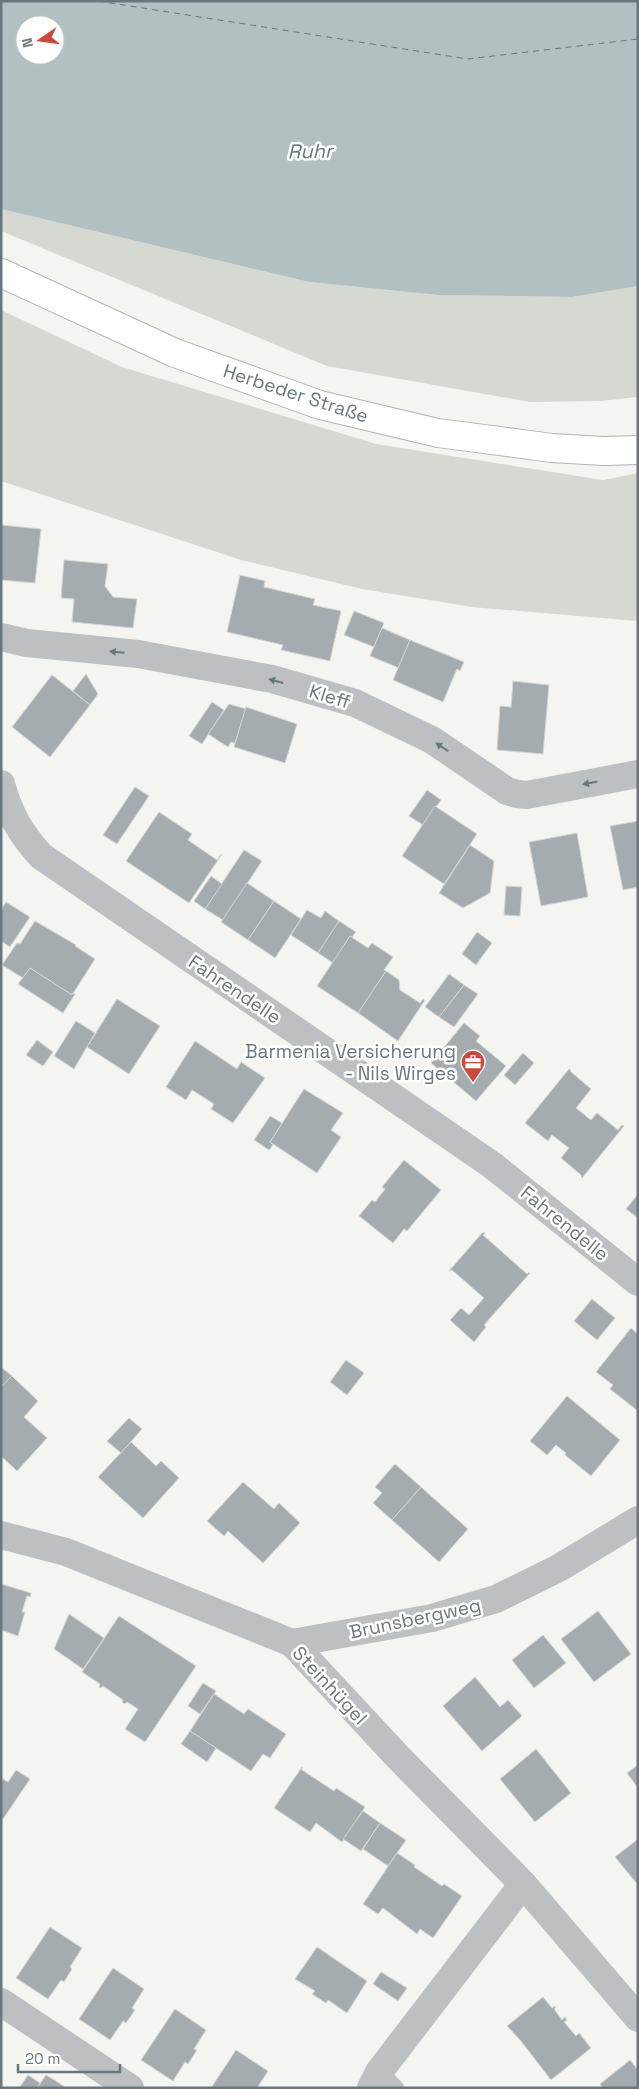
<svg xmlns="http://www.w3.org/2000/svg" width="639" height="2089" font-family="'Space Grotesk',sans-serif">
<rect width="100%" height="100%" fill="#f4f4f1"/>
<!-- green -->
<g fill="#d5d9d1">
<polygon points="1,209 309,282 438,295 572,297 638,286 638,397 601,401 530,402 327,366 1,231"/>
<polygon points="1,310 122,367 376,444 603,480 638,473 638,621 472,607 362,589 241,560 1,481"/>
</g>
<!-- water -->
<path fill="#b3c0c1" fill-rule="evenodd" d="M1,1H638V286L572,297L438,295L309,282L1,209ZM25,25H55V55H25Z"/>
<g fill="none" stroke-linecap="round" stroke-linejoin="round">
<!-- ferry -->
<polyline stroke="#63787b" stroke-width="1" stroke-dasharray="6 5" stroke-linecap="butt" points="98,1 468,59 638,39"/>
</g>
<!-- building -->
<g fill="#a4acaf" stroke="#d6d6d4">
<polygon points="1,525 41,529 35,583 1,580"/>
<polygon points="64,560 108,564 105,586 113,597 137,599 133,628 72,622 74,599 61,598"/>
<polygon points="240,575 265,581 264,587 315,599 313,605 341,611 330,661 281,650 283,645 227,632"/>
<polygon points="354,611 384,623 374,647 344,635"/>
<polygon points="382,628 410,640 399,668 370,656"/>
<polygon points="410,640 464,662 460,671 457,669 443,702 393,680"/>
<polygon points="86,674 98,694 90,705 73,691"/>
<polygon points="52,675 90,705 50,757 12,727"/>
<polygon points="513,681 549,685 543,754 497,750 500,706 511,707"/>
<polygon points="212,702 224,710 202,744 189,736"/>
<polygon points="229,704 246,709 235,743 231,742 228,747 208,734"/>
<polygon points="246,707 297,724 285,763 234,747"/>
<polygon points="135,787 149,796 117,844 103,835"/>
<polygon points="427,790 441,800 423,825 409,816"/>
<polygon points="435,806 477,834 444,884 402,856"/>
<polygon points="159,812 192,834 188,840 217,860 221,854 222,854 189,903 126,861"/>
<polygon points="638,821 638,887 623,890 610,826"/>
<polygon points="577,833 588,897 541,906 529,842"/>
<polygon points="470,845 494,861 490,893 463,908 439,893"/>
<polygon points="244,850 262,861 223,920 205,909"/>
<polygon points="211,876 222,884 205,909 194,901"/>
<polygon points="247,883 274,901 248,940 221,922"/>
<polygon points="506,886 522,887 520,916 504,915"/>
<polygon points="274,901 301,919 275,958 248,940"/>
<polygon points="6,902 30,917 10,947 1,941 1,910"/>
<polygon points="307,910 321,918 325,911 339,921 318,953 291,935"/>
<polygon points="35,921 76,945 75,946 95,959 72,995 30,968 23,978 2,965 17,943 20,944"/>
<polygon points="339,921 356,932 352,937 350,936 333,963 318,953"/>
<polygon points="477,932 492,943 476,965 462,954"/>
<polygon points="350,936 368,948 372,943 393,957 384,970 386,971 358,1013 317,986"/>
<polygon points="30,968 72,995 73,993 75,994 63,1013 18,984"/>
<polygon points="386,971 399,980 400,990 420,1003 423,999 425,1000 398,1041 358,1013"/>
<polygon points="449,974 464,985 439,1017 425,1007"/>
<polygon points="464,985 478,994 454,1027 439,1017"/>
<polygon points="117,999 160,1026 129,1074 87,1047"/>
<polygon points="76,1021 95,1033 74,1069 54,1056"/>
<polygon points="464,1023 480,1036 476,1041 506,1066 476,1101 431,1063"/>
<polygon points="37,1040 53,1052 43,1066 26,1055"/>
<polygon points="195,1041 237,1069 241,1062 265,1078 233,1123 211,1109 214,1104 192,1090 186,1100 166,1087"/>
<polygon points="523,1053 534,1063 515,1085 504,1075"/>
<polygon points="569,1069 571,1070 570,1071 591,1089 576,1108 591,1120 597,1113 618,1130 622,1125 624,1126 582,1178 581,1175 561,1158 569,1148 552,1135 548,1141 525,1123"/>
<polygon points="304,1089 343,1113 331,1130 341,1137 317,1173 270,1142"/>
<polygon points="270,1116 282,1123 270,1142 273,1145 269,1150 254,1140"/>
<polygon points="404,1160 441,1190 407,1231 404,1229 393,1243 359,1216 372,1200 375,1202 385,1189 382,1187"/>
<polygon points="638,1194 638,1218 626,1209"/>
<polygon points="483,1232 485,1233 483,1235 527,1274 529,1272 530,1273 484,1325 486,1327 474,1342 450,1320 461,1308 469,1315 484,1298 452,1270 449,1271"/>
<polygon points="592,1299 615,1318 597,1340 574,1321"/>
<polygon points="631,1328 638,1334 638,1411 610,1389 613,1385 596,1372"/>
<polygon points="346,1360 364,1373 347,1395 330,1382"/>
<polygon points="1,1367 12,1376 1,1387"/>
<polygon points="12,1376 38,1401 24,1417 47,1438 17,1471 1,1456 1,1387"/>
<polygon points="567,1396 620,1440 591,1476 565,1455 566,1453 556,1445 547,1455 530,1441"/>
<polygon points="129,1418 142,1429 121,1453 107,1441"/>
<polygon points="131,1442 156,1466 161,1461 179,1478 143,1518 98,1477"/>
<polygon points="395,1464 421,1487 392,1520 373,1503 382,1493 375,1487"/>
<polygon points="243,1482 274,1509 279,1503 300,1523 263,1563 228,1531 224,1536 207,1521"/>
<polygon points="421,1487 468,1529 439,1562 392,1520"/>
<polygon points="1,1584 31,1593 30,1597 27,1596 22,1612 25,1612 18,1636 1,1630"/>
<polygon points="598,1611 631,1654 594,1682 561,1639"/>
<polygon points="69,1614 104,1638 83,1669 54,1649"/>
<polygon points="119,1616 196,1666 145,1742 125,1729 138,1709 127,1702 125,1704 122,1702 123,1700 103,1686 101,1688 99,1687 100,1684 82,1672"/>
<polygon points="543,1635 566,1663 534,1688 512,1660"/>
<polygon points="475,1677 500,1707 508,1700 522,1716 482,1751 443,1706"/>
<polygon points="203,1683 216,1691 200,1714 188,1706"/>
<polygon points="214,1694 244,1714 248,1709 286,1734 270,1758 263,1754 251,1771 190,1731"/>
<polygon points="190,1731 216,1748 207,1762 181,1744"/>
<polygon points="536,1749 571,1793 535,1822 500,1779"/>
<polygon points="638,1765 638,1788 627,1773"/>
<polygon points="302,1767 302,1770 334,1791 336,1788 365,1807 342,1842 316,1823 310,1832 274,1808"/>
<polygon points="16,1770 30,1779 3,1819 1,1818 1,1782 3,1779 8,1782"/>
<polygon points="363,1811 380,1823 361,1851 343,1839"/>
<polygon points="380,1823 406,1840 388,1866 363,1849"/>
<polygon points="638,1839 638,1885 615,1857"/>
<polygon points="397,1853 415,1865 414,1867 442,1886 444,1884 462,1896 433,1938 420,1929 417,1934 383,1908 378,1914 363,1904"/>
<polygon points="50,1927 82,1948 70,1967 72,1969 64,1982 61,1980 48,1999 16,1978"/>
<polygon points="317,1947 367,1981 347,2013 328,2000 326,2003 312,1994 315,1991 295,1979"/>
<polygon points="113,1968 144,1989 132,2008 135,2010 126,2023 123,2021 110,2040 79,2019"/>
<polygon points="381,1972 407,1988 398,2001 373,1984"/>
<polygon points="543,1997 552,2008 555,2006 556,2007 554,2009 562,2020 565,2017 567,2020 564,2022 576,2036 579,2033 591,2048 551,2080 521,2041 507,2026"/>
<polygon points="175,2009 206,2030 194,2049 197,2050 188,2064 185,2062 173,2081 141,2060"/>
<polygon points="236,2050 268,2071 257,2088 211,2088"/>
<polygon points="630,2060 638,2070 638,2088 603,2088 600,2084"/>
<polygon points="28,2075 40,2083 37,2088 19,2088"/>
<polygon points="46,2075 56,2081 66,2088 37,2088"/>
</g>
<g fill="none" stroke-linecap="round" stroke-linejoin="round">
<defs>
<polyline id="secondary" points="1,273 175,353 320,405 438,433 552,448 604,451 638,450"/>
</defs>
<!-- secondary casing -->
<use href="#secondary" stroke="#afb4b7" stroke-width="30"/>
<!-- service -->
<polyline stroke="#bcc0c2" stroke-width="18" points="379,2072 395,2088"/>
<!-- minor -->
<g stroke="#bcc0c2" stroke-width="28">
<polyline points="1,637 27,643 138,654 272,679 355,703 432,740 507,791 517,794 527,795 638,774"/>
<path d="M1,784C9,813 20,833 41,856L492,1165L638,1282"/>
<polyline points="1,1535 66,1552 292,1643 397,1756 523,1884 638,2018"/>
<polyline points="292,1643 432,1618 496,1599 559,1568 638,1520"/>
<polyline points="1,2002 130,2088"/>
<polyline points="371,2088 379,2072 523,1884"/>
</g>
<!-- secondary -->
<use href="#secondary" stroke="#fff" stroke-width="28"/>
</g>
<!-- one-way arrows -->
<defs><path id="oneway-solid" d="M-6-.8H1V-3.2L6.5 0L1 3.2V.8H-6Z" transform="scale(1.25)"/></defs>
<g fill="#68777e">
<use href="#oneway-solid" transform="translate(117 652) rotate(-175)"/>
<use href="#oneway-solid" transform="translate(276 681) rotate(-165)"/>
<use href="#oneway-solid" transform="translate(442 747) rotate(-146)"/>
<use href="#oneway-solid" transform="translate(590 783) rotate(169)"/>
</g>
<!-- icons -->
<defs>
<symbol id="office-pin" viewBox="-11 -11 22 30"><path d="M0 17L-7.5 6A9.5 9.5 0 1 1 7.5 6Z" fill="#cb493b" stroke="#fff"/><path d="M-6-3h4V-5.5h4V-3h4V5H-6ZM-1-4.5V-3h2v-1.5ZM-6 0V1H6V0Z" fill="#fff"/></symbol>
</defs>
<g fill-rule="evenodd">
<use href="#office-pin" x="459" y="1048" width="28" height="38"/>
</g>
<g text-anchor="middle" stroke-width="5" stroke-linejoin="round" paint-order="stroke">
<!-- street labels -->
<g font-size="19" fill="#68777e" stroke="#fff">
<text transform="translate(296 393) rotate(18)" y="7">Herbeder Straße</text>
<text transform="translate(330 696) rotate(17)" y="7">Kleff</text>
<text transform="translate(235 989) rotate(34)" y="7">Fahrendelle</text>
<text transform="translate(565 1223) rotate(39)" y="7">Fahrendelle</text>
<text transform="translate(415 1618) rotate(-12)" y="7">Brunsbergweg</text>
<text transform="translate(330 1685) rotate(47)" y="7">Steinhügel</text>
</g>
<!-- poi labels -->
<g font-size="19" fill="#68777e" stroke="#fff" text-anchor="end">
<text x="456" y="1058">Barmenia Versicherung<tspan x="456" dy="22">- Nils Wirges</tspan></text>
</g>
<!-- water labels -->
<g font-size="20" font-style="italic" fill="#63787b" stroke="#fff">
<text transform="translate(310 151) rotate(-1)" y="7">Ruhr</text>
</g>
</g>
<!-- border -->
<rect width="639" height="2089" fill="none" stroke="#68777e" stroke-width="5"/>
<!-- north arrow -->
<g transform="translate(40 40) rotate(257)"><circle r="24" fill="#ffffff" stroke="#c3c9cb"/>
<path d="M0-4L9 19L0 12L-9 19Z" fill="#cb493b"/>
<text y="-8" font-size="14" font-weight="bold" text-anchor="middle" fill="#68777e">N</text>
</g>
<!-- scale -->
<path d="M18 2064v8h102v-8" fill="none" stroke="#68777e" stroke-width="2.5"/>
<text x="25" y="2064" font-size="15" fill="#68777e" stroke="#ffffff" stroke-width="4" paint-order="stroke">20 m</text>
</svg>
